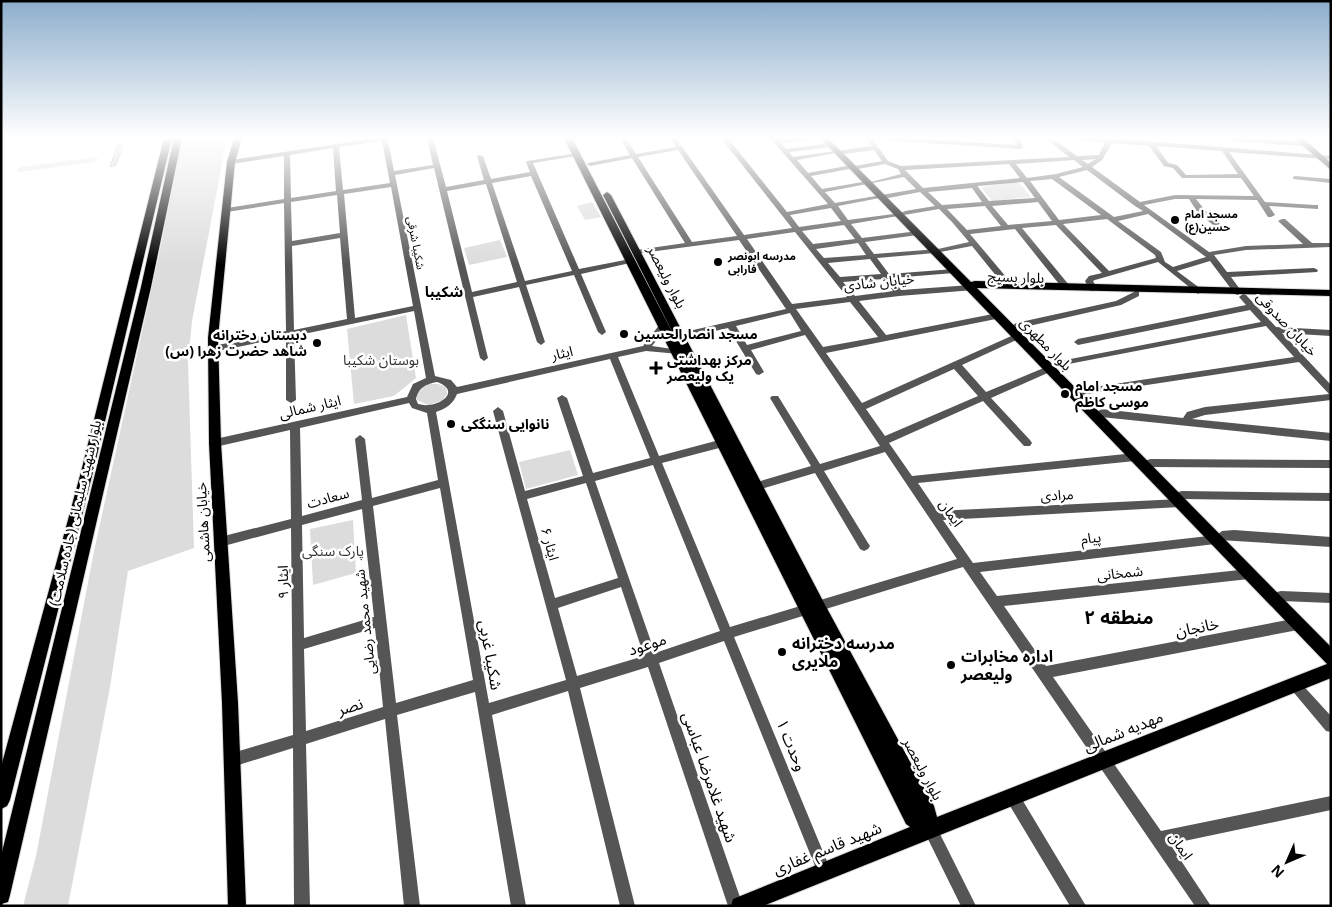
<svg xmlns="http://www.w3.org/2000/svg" width="1332" height="907" font-family="'Noto Sans','Noto Sans Arabic',sans-serif">
<rect width="100%" height="100%" fill="#fff"/>
<!-- green -->
<g fill="#dcdcdc">
<polygon points="182,138 227,138 192,321 188,361 194,548 128,571 110,687 68,906 23,906 36,856 94,551 160,250"/>
<polygon points="96,157 98,159 94,162 18,172 16,170 21,167"/>
<polygon points="1016,182 1022,186 1031,197 992,201 981,187"/>
<polygon points="592,202 601,217 585,220 577,206"/>
<polygon points="500,240 507,257 469,265 464,248"/>
<polygon points="406,315 416,378 394,396 354,404 347,329"/>
<polygon points="428,384 438,384 446,387 447,394 442,401 428,405 417,400 417,393"/>
<polygon points="570,450 578,475 526,489 519,462"/>
<polygon points="353,520 356,573 313,585 310,529"/>
</g>
<!-- building -->
<polygon fill="#c4c4c4" stroke="#999" points="118,144 123,146 116,165 110,167"/>
<g fill="none" stroke-linecap="round" stroke-linejoin="round">
<defs>
<g id="major">
<polygon points="164,138 172,138 94,468 10,800 7,806 1,809 1,767 82,468"/>
<polygon points="174,138 182,138 151,287 10,895 8,902 1,904 1,856 141,287"/>
<polygon points="234,138 242,138 235,162 218,338 221,443 238,703 246,906 228,906 222,703 209,443 208,338 227,162"/>
<polygon points="564,138 572,138 681,349 603,195 607,192 611,195 823,601 934,806 937,817 1327,664 820,138 828,138 971,282 975,281 1331,290 1331,296 977,288 1331,647 1331,678 763,906 731,906 733,899 910,827 906,824"/>
<polygon points="1294,138 1303,138 1331,163 1331,170"/>
</g>
</defs>
<!-- major casing -->
<use href="#major" stroke="#dbdbdb" stroke-width="2"/>
<!-- minor -->
<g fill="#555" fill-rule="evenodd">
<path d="M376,138H391L388,140L394,171L433,165L427,138H433L446,187L484,180L477,156L478,155L483,156L491,179L530,172L526,162L527,161L578,153L579,154L576,156L533,163L579,269L630,259L634,261L630,263L581,274L606,332L602,335L598,332L574,275L526,285L545,342L541,345L537,342L519,287L473,297L488,358L484,361L480,358L434,168L395,175L435,376L451,380L457,387L643,346L660,324H666L667,326L666,328L652,346L679,350L680,352L679,354L646,351L618,357L659,456L723,439L728,443L723,447L662,463L730,627L957,559L885,452L824,471L868,543L870,546L868,549L864,551L860,549L815,473L758,490L754,489L753,486L754,483L811,466L770,398L772,396H778L820,464L880,446L805,335L751,350L764,372L759,375L756,374L728,328L680,339L677,338L676,336L680,333L786,309L739,240L634,254L633,252L637,250L685,243L632,158L590,166L587,164L588,163L630,155L620,138H626L636,154L676,147L670,138H676L744,235L792,228L721,138H743L730,141L787,212L828,204L770,138H813L810,140L781,143L786,149L831,143L834,145L831,147L789,152L793,157L872,146L866,138H872L888,161L901,166L1069,157L1045,138H1052L1077,156L1099,155L1105,142L1071,140L1068,138H1110L1330,156L1331,158L1328,159L1229,152L1265,202L1315,205H1318V209L1269,206L1275,215L1271,217H1268L1257,200L1196,199L1204,209L1220,224V228H1217L1198,213L1189,199H1175L1144,205L1209,252L1246,246L1303,244L1278,221L1282,219H1285L1312,243H1331V247L1246,250L1214,255L1227,272L1314,268L1318,270L1317,272L1231,277L1242,292L1238,295L1235,294L1210,261L1177,271L1201,289L1202,291L1198,294L1158,262L1095,280L1093,281L1097,288L1093,291L1090,290L1085,281L1089,276L1102,273L1056,225L1022,228L1069,285L1070,287L1066,290L1063,289L1015,229L970,234L1012,284V288H1006L972,246L935,253L877,258L889,274L954,269L958,271L954,273L892,278L901,290L971,285L975,288L974,290L899,296L859,301L886,335L998,313L1002,316L1001,318L826,353L862,403L1018,333L1022,336L1021,338L962,365L986,392L1046,367H1051L1052,363L1055,362L1261,322L1250,310L1078,345L1074,342L1078,339L1246,305L1239,297L1243,294L1246,295L1276,327L1331,330V336L1282,333L1331,385V400L1205,415L1192,419L1331,433V441L1101,417L1096,413L1101,409L1183,418L1187,412L1205,407L1329,394L1299,362L1081,395L1076,392L1081,389L1294,357L1266,326L1053,367L1052,371L991,398L1030,440L1032,443L1030,446H1024L983,401L889,443L912,476L1135,453L1139,454L1140,457L1139,460L1135,461L918,483L937,511L1180,499L1184,500L1185,503L1184,506L1180,507L943,520L973,563L1217,535L1222,531L1234,530L1331,537V547L1220,540L1215,544L980,572L997,596L1249,569L1253,570L1255,574L1253,578L1249,579L1004,606L1046,666L1298,618L1302,620L1304,624L1302,628L1298,630L1053,677L1161,831L1331,796V810L1170,844L1211,906H1195L963,567L734,637L831,871L829,876L824,878L819,876L724,641L659,663L743,906H728L648,667L580,688L635,906H620L568,691L492,715L526,906H511L475,692L397,715L420,906H404L385,719L306,744L310,906H294L293,748L232,767L227,765L225,760L227,755L232,753L293,735L291,528L220,547L216,545L215,542L216,539L220,537L291,519L290,430L215,447L210,443L215,439L407,397L413,384L426,378L414,311L294,336L296,400L291,403L286,400V337L213,352L210,351L209,349L210,347L213,346L286,331L284,203L227,212L223,210L227,208L284,199V156L231,164L228,162L231,160ZM382,141L390,183L343,190L339,147ZM1112,143L1149,146L1164,166L1173,168L1182,178H1241L1254,196L1175,195L1140,202L1092,167L1102,160ZM1156,146L1222,151L1238,174L1186,175L1177,165L1168,163ZM333,148L336,191L291,198L290,155ZM678,150L737,236L692,242L638,157ZM874,150L882,161L855,166L852,165L808,173L797,160L841,152L844,154ZM1096,159L1088,164L1082,160ZM1074,160L1083,167L1056,174L1027,178L1016,164ZM885,164L898,169L901,174L871,182L868,181L822,189L811,176L855,168L858,169ZM1009,164L1020,178L923,188L905,170ZM1087,170L1135,206L1143,211L1114,217L1059,177ZM531,176L572,271L525,281L492,183ZM904,177L916,189L835,203L825,192ZM1052,179L1101,215L1059,220L1030,181ZM1023,182L1035,198L989,201L978,187V186ZM486,184L517,282L472,292L447,191ZM391,187L413,306L355,318L344,194ZM972,188L982,202L942,205L928,192ZM920,192L935,206L905,211L901,213L848,220L838,206L885,197L888,198ZM337,195L340,233L292,241L291,202ZM1038,202L1052,221L1008,225L992,206ZM985,206L1001,226L967,230L947,209ZM831,208L841,221L799,227L790,215ZM939,209L952,222L969,242L938,249L874,254L865,242L918,235L922,233L918,231L862,238L851,224ZM1148,214L1206,257L1173,267L1165,262L1161,252L1118,221ZM1107,219L1155,255L1156,258L1109,271L1063,224ZM844,225L855,239L813,244L802,231ZM795,232L847,297L792,304L747,239ZM340,238L347,319L294,330L292,246ZM858,243L866,255L824,258L816,249ZM870,259L881,274L840,277L828,263ZM884,279L893,291L855,296L843,282ZM850,302L878,337L823,347L796,309ZM790,313L801,331L747,345L736,326ZM610,359L650,458L593,473L567,398L562,395L557,398L583,476L525,491L503,411L498,407L493,411L566,680L489,703L436,412C447,408 453,404 457,394ZM954,369L978,396L885,436L866,409ZM437,382C463,391 438,410 418,404L416,399C418,388 426,384 437,382ZM409,403L412,408L427,413L438,480L372,498L365,439L360,435L355,439L362,500L302,516L300,428ZM653,465L720,631L655,653L595,481ZM586,483L618,578L555,598L527,499ZM440,488L473,680L396,703L373,506ZM362,509L374,617L304,638L302,525ZM621,587L644,656L577,676L558,608ZM375,628L383,707L306,731L304,649Z"/>
<polygon points="877,138 908,138 1016,145 1014,138 1020,138 1023,147 1020,149 880,140"/>
<polygon points="1229,138 1305,142 1308,144 1305,146 1231,141 1229,140"/>
<polygon points="1295,176 1331,179 1331,183 1293,179 1293,177"/>
<polygon points="1136,291 1139,292 1139,296 1121,305 1016,329 1012,326 1016,323 1116,301"/>
<polygon points="1151,459 1331,460 1331,468 1151,467 1147,466 1146,463 1147,460"/>
<polygon points="1182,491 1331,493 1331,501 1182,499 1178,498 1177,495 1178,492"/>
<polygon points="1281,591 1331,593 1331,603 1281,601 1277,600 1275,596 1277,592"/>
<polygon points="1294,678 1298,680 1331,716 1331,732 1326,731 1290,688 1288,684 1290,680"/>
<polygon points="1012,789 1017,791 1086,906 1070,906 1007,801 1005,796 1007,791"/>
<polygon points="930,822 935,824 976,906 961,906 923,829 925,824"/>
</g>
<!-- major -->
<use href="#major" fill="#000" fill-rule="evenodd"/>
</g>
<!-- sky -->
<linearGradient id="sky" x2="0" y2="1"><stop stop-color="#8cadcc"/><stop offset="0.52" stop-color="#fff"/><stop offset="1" stop-color="#fff" stop-opacity="0"/></linearGradient>
<rect width="1332" height="265" fill="url(#sky)"/>
<!-- markers -->
<g fill="#000" stroke="#fff" stroke-width="2">
<circle cx="1175" cy="220" r="5"/>
<circle cx="718" cy="262" r="5"/>
<circle cx="624" cy="334" r="5"/>
<circle cx="317" cy="343" r="5"/>
<path d="M653.5 360.5h5v5h5v5h-5v5h-5v-5h-5v-5h5z"/>
<circle cx="1065" cy="394" r="5"/>
<circle cx="451" cy="424" r="5"/>
<circle cx="782" cy="652" r="5"/>
<circle cx="951" cy="665" r="5"/>
</g>
<g text-anchor="middle" stroke-width="5" stroke-linejoin="round" paint-order="stroke">
<!-- far-poi labels -->
<g font-size="11" font-weight="bold" fill="#000" stroke="#fff" text-anchor="start">
<text x="1185" y="218">مسجد امام<tspan x="1185" dy="13">حسین(ع)</tspan></text>
<text x="728" y="260">مدرسه ابونصر<tspan x="728" dy="13">فارابی</tspan></text>
</g>
<!-- far-street labels -->
<g font-size="11" fill="#000" stroke="#fff">
<text transform="translate(416 243) rotate(79)" y="4">شکیبا شرقی</text>
</g>
<!-- street labels -->
<g font-size="14" fill="#000" stroke="#fff">
<text transform="translate(667 277) rotate(63)" y="5">بلوار ولیعصر</text>
<text transform="translate(1016 277) rotate(2)" y="5">بلوار بسیج</text>
<text transform="translate(879 282) rotate(-6)" y="5">خیابان شادی</text>
<text transform="translate(1287 324) rotate(47)" y="5">خیابان صدوقی</text>
<text transform="translate(1046 344) rotate(46)" y="5">بلوار مطهری</text>
<text transform="translate(562 353) rotate(-13)" y="5">ایثار</text>
<text transform="translate(310 407) rotate(-13)" y="5">ایثار شمالی</text>
<text transform="translate(1057 495) rotate(-3)" y="5">مرادی</text>
<text transform="translate(328 498) rotate(-15)" y="5">سعادت</text>
<text transform="translate(75 513) rotate(-77)" y="5">بلوار شهید سلیمانی (جاده سلامت)</text>
<text transform="translate(951 513) rotate(55)" y="5">ایمان</text>
<text transform="translate(203 522) rotate(-93)" y="5">خیابان هاشمی</text>
<text transform="translate(1091 538) rotate(-7)" y="5">پیام</text>
<text transform="translate(550 544) rotate(75)" y="5">ایثار ۶</text>
<text transform="translate(1120 573) rotate(-6)" y="5">شمخانی</text>
<text transform="translate(283 582) rotate(-91)" y="5">ایثار ۹</text>
<text transform="translate(365 622) rotate(-96)" y="5">شهید محمد رضایی</text>
<text transform="translate(923 769) rotate(62)" y="5">بلوار ولیعصر</text>
<text transform="translate(1181 846) rotate(55)" y="5">ایمان</text>
</g>
<!-- poi labels -->
<g font-size="14" font-weight="bold" fill="#000" stroke="#fff" text-anchor="start">
<text x="634" y="339">مسجد انصارالحسین</text>
<text x="307" y="340" text-anchor="end">دبستان دخترانه<tspan x="307" dy="16">شاهد حضرت زهرا (س)</tspan></text>
<text x="667" y="365">مرکز بهداشتی<tspan x="667" dy="16">یک ولیعصر</tspan></text>
<text x="1075" y="391">مسجد امام<tspan x="1075" dy="16">موسی کاظم</tspan></text>
<text x="461" y="429">نانوایی سنگکی</text>
</g>
<!-- park labels -->
<g font-size="14" fill="#333" stroke="#fff">
<text x="381" y="365">بوستان شکیبا</text>
<text x="333" y="556">پارک سنگی</text>
</g>
<!-- neighbourhood labels -->
<g font-size="15" font-weight="bold" fill="#000" stroke="#fff">
<text x="444" y="297">شکیبا</text>
</g>
<!-- near-street labels -->
<g font-size="16" fill="#000" stroke="#fff">
<text transform="translate(1197 627) rotate(-11)" y="6">خانجان</text>
<text transform="translate(647 644) rotate(-18)" y="6">موعود</text>
<text transform="translate(491 655) rotate(80)" y="6">شکیبا غربی</text>
<text transform="translate(350 706) rotate(-17)" y="6">نصر</text>
<text transform="translate(1123 731) rotate(-22)" y="6">مهدیه شمالی</text>
<text transform="translate(792 745) rotate(68)" y="6">وحدت ۱</text>
<text transform="translate(710 777) rotate(71)" y="6">شهید غلامرضا عباسی</text>
<text transform="translate(827 848) rotate(-22)" y="6">شهید قاسم غفاری</text>
</g>
<!-- near-poi labels -->
<g font-size="16" font-weight="bold" fill="#000" stroke="#fff" text-anchor="start">
<text x="792" y="649">مدرسه دخترانه<tspan x="792" dy="18">ملایری</tspan></text>
<text x="961" y="662">اداره مخابرات<tspan x="961" dy="18">ولیعصر</tspan></text>
</g>
<!-- district labels -->
<g font-size="19" font-weight="bold" fill="#000" stroke="#fff">
<text x="1119" y="624">منطقه ۲</text>
</g>
</g>
<!-- border -->
<rect width="1332" height="907" fill="none" stroke="#000000" stroke-width="5"/>
<!-- north arrow -->
<g transform="translate(1287 862) rotate(225)" stroke="#ffffff" stroke-width="4" paint-order="stroke">
<path d="M0-4L9 19L0 12L-9 19Z" fill="#000000"/>
<text y="-8" font-size="14" font-weight="bold" text-anchor="middle" fill="#000000">N</text>
</g>
</svg>
